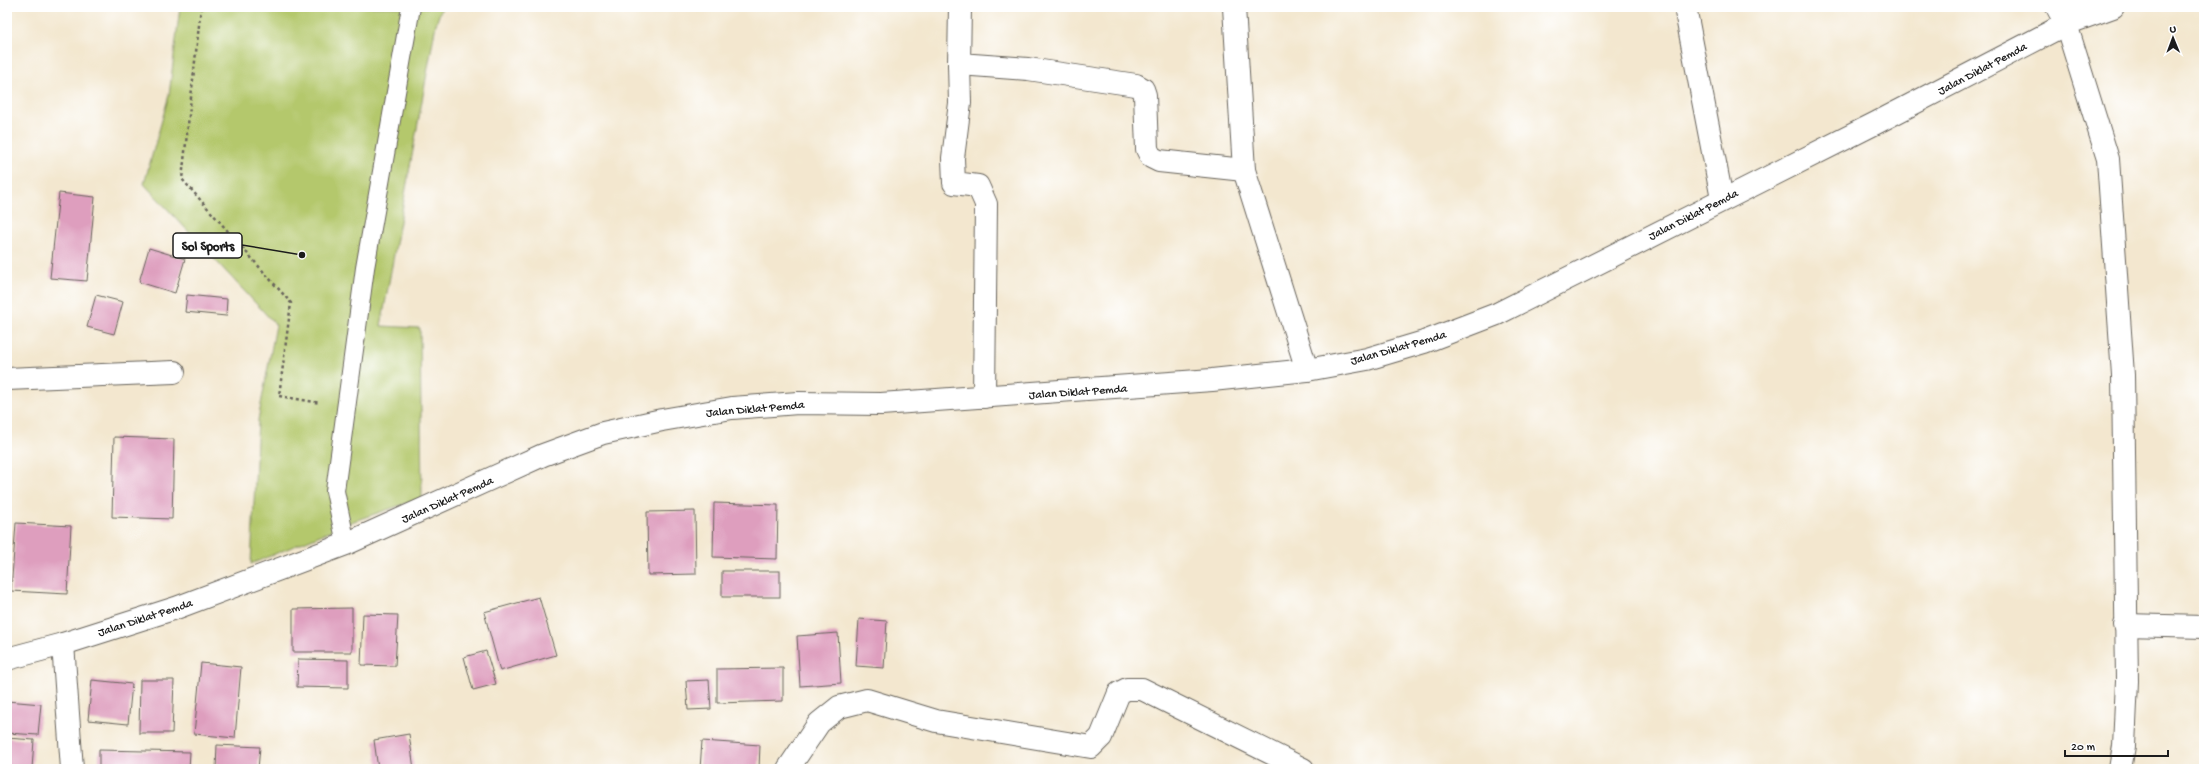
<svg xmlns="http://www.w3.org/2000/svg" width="2211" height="776" font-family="'Gochi Hand',sans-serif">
<rect width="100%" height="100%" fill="#fff"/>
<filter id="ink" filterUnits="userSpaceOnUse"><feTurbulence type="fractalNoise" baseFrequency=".025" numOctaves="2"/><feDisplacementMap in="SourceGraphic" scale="8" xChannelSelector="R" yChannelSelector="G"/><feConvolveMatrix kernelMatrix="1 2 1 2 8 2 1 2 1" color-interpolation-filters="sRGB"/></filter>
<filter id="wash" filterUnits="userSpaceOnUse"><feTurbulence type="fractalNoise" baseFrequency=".012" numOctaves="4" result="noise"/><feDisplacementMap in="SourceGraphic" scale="16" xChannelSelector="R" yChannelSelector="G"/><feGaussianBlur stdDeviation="0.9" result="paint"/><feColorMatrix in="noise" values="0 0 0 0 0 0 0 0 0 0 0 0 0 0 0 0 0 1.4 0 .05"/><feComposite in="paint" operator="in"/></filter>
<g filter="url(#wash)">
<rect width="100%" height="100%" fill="#f3e7cf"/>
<!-- green -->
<polygon fill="#b4c86c" stroke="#687244" points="180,7 442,7 436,24 381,326 420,328 422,498 354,521 251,564 258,420 276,325 144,184 169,95"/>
<g id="blocks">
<!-- building -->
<g fill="#de9ebe">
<polygon points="59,193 95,197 87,281 50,278"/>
<polygon points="149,248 185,259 175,293 139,282"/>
<polygon points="96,295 123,302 114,334 87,327"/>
<polygon points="187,295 227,299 226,316 185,312"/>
<polygon points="114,437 174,439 172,519 112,517"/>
<polygon points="714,503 778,505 777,559 713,557"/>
<polygon points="695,511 696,574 648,575 647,512"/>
<polygon points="16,523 71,526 67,594 11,591"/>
<rect x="722" y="571" width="58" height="26"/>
<polygon points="539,597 556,655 500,671 484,612"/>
<polygon points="352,608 352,652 293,652 293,609"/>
<polygon points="363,614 398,615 395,666 361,665"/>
<polygon points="859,619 887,621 884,668 856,666"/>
<polygon points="838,633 841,683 800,686 797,636"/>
<polygon points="486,651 496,684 473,690 464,657"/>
<polygon points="298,659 348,660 348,688 297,687"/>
<polygon points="201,663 241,667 235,738 194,734"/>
<polygon points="783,668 783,701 717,703 717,669"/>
<polygon points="92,680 132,684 128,724 88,720"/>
<polygon points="140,680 174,680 172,733 139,733"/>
<polygon points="709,680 711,709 688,710 686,681"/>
<polygon points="7,701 41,704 38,735 7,733"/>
<polygon points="409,734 414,769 378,769 374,740"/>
<polygon points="7,738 34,740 32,769 7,769"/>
<polygon points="702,741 760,745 759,769 700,769"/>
<polygon points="217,745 260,747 258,769 216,769"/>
<polygon points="99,750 190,752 189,769 99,769"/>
</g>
</g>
</g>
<g filter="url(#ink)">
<use href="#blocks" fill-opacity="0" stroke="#67635b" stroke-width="1"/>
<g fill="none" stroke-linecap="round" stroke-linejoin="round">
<defs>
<polyline id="service" points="346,544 335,491 365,268 411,7"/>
<g id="minor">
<polyline points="960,7 959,64 1028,69 1136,85 1143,89 1145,95 1147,149 1151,157 1159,161 1244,170"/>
<polyline points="1234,7 1244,170 1307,370"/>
<polyline points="1685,7 1722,199"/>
<polyline points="2057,7 2066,24 2108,159 2123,375 2127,681 2124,746 2120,769"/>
<polyline points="959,64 960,103 953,158 954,183 978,186 986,204 984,397"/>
<polyline points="7,379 174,372"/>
<polyline points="2125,625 2204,627"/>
<polyline points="63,644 72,769"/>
<polyline points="788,769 819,723 839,707 867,700 936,721 1091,747 1101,737 1119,693 1127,689 1142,689 1303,769"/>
</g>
<polyline id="tertiary" points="7,659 63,644 176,608 346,544 543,455 603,433 662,420 732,408 798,403 881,404 1212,380 1307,370 1367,359 1424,342 1497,314 1876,123 2066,24 2113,7"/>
</defs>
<!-- service casing -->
<use href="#service" stroke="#67635b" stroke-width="20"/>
<!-- minor casing -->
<use href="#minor" stroke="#67635b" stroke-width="24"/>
<!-- tertiary casing -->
<use href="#tertiary" stroke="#67635b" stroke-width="24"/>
<!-- path -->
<polyline stroke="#67635b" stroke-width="2.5" stroke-dasharray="3 3" stroke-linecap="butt" points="201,7 182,179 291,303 279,396 320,403"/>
<!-- service -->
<use href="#service" stroke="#fff" stroke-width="18"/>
<!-- minor -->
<use href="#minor" stroke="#fff" stroke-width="22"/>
<!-- tertiary -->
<use href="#tertiary" stroke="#fff" stroke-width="22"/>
</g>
</g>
<g text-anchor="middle" stroke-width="4" stroke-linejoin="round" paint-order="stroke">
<!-- street labels -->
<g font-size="12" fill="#1c1c1c" stroke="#fff">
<text transform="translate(1982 68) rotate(-28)" y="4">Jalan Diklat Pemda</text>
<text transform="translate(1693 214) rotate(-27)" y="4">Jalan Diklat Pemda</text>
<text transform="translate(1398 347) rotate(-16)" y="4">Jalan Diklat Pemda</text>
<text transform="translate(1078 391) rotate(-4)" y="4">Jalan Diklat Pemda</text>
<text transform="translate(755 408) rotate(-5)" y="4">Jalan Diklat Pemda</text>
<text transform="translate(447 499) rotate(-24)" y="4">Jalan Diklat Pemda</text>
<text transform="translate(145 617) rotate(-18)" y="4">Jalan Diklat Pemda</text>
</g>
</g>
<!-- callouts -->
<path fill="none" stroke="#1c1c1c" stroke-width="1.5" d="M302 255L242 245"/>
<circle fill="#1c1c1c" stroke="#fff" stroke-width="1.5" cx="302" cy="255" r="4"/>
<rect fill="#fff" stroke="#1c1c1c" stroke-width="1.5" x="173" y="233" width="69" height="25" rx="4"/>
<g font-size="13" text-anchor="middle" font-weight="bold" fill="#1c1c1c">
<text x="208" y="250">Sol Sports</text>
</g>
<!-- margin -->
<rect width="2211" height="776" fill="none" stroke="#fff" stroke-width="24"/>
<!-- north arrow -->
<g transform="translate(2173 38) rotate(359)" stroke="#ffffff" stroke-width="3" paint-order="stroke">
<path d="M0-3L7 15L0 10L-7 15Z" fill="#1c1c1c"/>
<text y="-6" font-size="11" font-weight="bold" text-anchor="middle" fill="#1c1c1c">U</text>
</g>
<!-- scale -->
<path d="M2065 750v6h103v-6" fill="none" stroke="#1c1c1c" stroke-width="2"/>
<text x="2071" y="750" font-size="12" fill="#1c1c1c" stroke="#ffffff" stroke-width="3" paint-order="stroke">20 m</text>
</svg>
